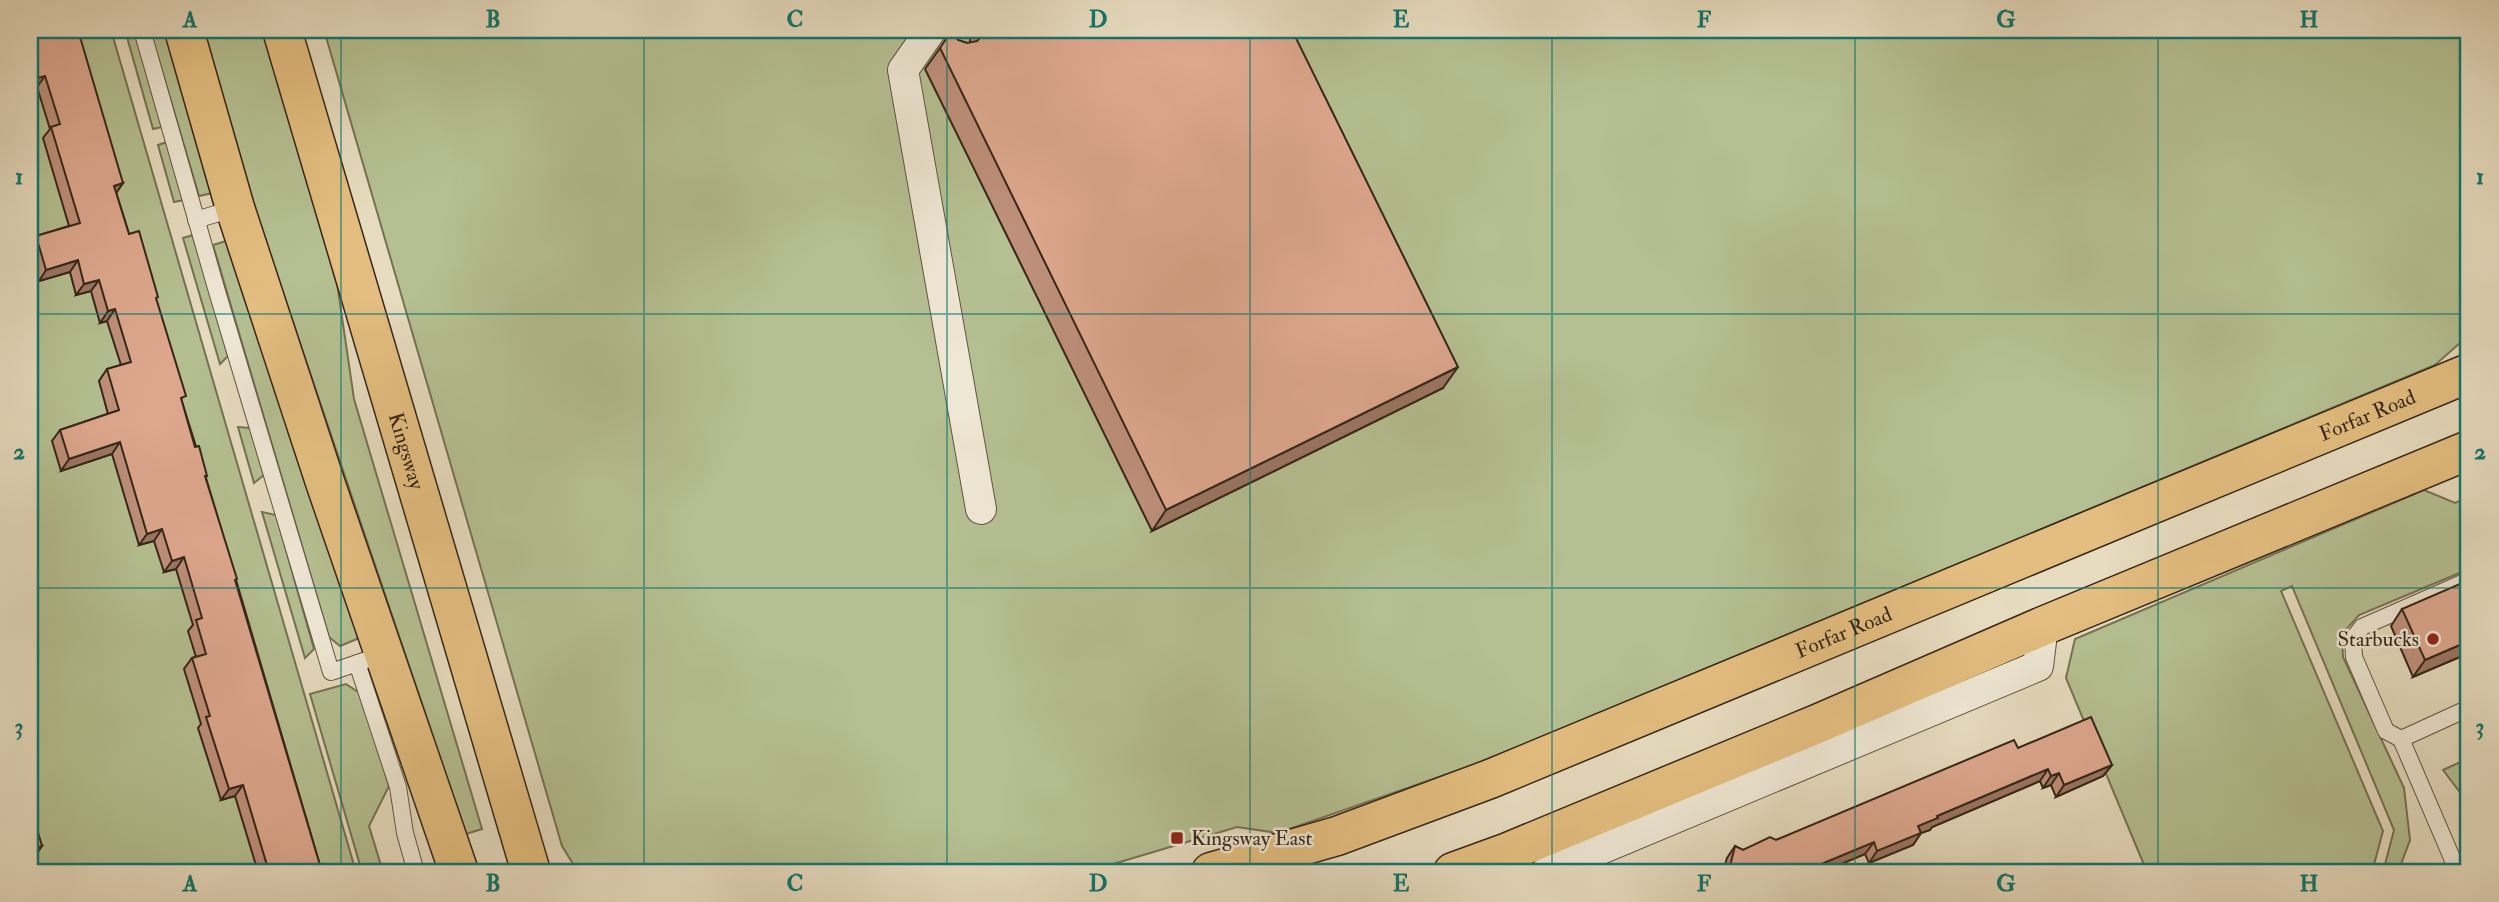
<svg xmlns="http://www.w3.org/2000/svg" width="2499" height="902" font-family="'IM FELL Double Pica',serif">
<rect width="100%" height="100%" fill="#e7dcbf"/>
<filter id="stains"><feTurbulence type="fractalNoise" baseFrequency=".00286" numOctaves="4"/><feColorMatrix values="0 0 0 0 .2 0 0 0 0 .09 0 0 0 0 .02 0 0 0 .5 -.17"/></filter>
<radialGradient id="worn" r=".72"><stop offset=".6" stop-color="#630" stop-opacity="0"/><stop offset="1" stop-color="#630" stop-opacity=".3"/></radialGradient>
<!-- green -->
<g fill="#b5c092" stroke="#757355" stroke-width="2">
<polygon points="30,30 111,30 356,872 30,872"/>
<polygon points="125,30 134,30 162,127 153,129"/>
<polygon points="150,30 165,30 213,193 199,196"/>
<polygon points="203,30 262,30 337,283 354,399 482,829 466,834 253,204"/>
<polygon points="324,30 2469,30 2469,335 2435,365 1482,762 1278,833 1237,827 1110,865 1096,872 578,872 562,846"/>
<polygon points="167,142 184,200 174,202 158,145"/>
<polygon points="193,235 228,356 220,364 183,238"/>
<polygon points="226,241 358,625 357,639 340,646 329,637 213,245"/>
<polygon points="238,427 250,428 264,475 254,483"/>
<polygon points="2424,490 2455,503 2469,497 2469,569 2359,615 2342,634 2343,657 2404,788 2410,840 2398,872 2383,872 2394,830 2292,586 2281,591 2383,831 2372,872 2147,872 2066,678 2075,639"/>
<polygon points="262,512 276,515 314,649 305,658"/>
<polygon points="346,684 361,694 389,786 369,826 383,872 362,872 310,694"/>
<polygon points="2469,758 2469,801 2465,799 2443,770"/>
</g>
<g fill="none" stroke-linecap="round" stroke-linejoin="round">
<defs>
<g id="lane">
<polyline points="142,30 216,288 331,672 384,654"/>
<polyline points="196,220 235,208"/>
<polyline points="357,663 398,787 405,833 416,872"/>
<polyline points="2401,739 2386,731 2354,657 2353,639 2362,627 2469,580"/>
<polyline points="2458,872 2401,739 2469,708"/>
</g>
<g id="street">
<polyline points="931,30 903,70 981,509"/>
<polyline points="1546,872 2038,666 2043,626"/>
</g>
<g id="highway">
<polyline points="184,30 235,208 326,485 459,872"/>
<path id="s1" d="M282,30L531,872"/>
<path id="s2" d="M1211,872L1337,836L1490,779L2469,373"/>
<polyline points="1453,872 1508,852 1817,724 2043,626 2469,450"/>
</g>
</defs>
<!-- lane casing -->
<use href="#lane" stroke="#625442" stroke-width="18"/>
<!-- street casing -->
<use href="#street" stroke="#625442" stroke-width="32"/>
<!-- highway casing -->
<use href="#highway" stroke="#352618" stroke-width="41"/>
<!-- lane -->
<use href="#lane" stroke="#efe8d5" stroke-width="16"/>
<!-- street -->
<use href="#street" stroke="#efe8d5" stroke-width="30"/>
<!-- highway -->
<use href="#highway" stroke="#e4be80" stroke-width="38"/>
</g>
<!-- wall -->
<g fill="#bf907b" stroke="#352618" stroke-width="2">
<polygon points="30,30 123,183 116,192 129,234 156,299 182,402 206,478 322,872 258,872 235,796 221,800 198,728 201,724 184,669 192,658 196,657 188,631 193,625 176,569 164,572 154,541 139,545 112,454 61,471 52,441 60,430 108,414 99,381 107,369 121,365 107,321 100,323 91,291 76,295 70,272 39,281 30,252 30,245 36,236 69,226 43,138 50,129 37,87 30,89"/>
<polygon points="976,30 1292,30 1443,388 1152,531 925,69 940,48 958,40 967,43 970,43 970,39"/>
<polygon points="2402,609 2469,653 2413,677 2391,626"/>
<polygon points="2018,748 2112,765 2103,776 2056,797 2051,785 2043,788 2040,781 1932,827 1930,830 1921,833 1913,845 1869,863 1865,854 1822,872 1723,872 1727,858 1735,846 1743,850 1776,840"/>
</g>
<!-- shaded-wall -->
<g fill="#9b7664" stroke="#352618" stroke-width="2">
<polygon points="45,76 37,87 30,89 30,80"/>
<polygon points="123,183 115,195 114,186"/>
<polygon points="78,260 70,272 39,281 46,270"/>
<polygon points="99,280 91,291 76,295 84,284"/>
<polygon points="115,309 107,321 100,323 108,311"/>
<polygon points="1458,367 1443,388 1152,531 1166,510"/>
<polygon points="120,442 112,454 61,471 69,459"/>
<polygon points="162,529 154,541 139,545 147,534"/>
<polygon points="184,557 176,569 164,572 172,561"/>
<polygon points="2469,641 2469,653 2413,677 2425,660"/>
<polygon points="2112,765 2103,776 2056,797 2064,785"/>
<polygon points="2048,769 2040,781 1932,827 1930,830 1921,833 1913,845 1869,863 1877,851 1918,826 1937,816"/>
<polygon points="2059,773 2051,785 2043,788 2051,776"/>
<polygon points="243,785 235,796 221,800 229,789"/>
<polygon points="1874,842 1865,854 1822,872 1802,872"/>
<polygon points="42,846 34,858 31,849"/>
</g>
<!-- building -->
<g fill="#dea88f" stroke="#352618" stroke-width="2">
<polygon points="30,30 78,30 123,183 114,186 129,234 139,231 158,297 156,298 186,396 181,398 195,447 199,446 207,476 205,476 237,579 235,580 322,872 269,872 243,785 229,789 206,717 210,716 192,658 206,654 196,620 202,618 184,557 172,561 162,529 147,534 120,442 69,459 60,430 119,410 107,369 131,362 115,309 108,311 99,280 84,284 78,260 46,270 36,236 80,223 51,127 60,124 45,76 30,80 30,34 31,33"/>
<polygon points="985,30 1292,30 1458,367 1166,510 940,48 948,36 953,34 958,40 967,43 977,41 983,35"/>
<polygon points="2469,580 2469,641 2425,660 2402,609"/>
<polygon points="2091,717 2112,765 2064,785 2059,773 2051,776 2048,769 1937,816 1938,818 1918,826 1921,833 1877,851 1874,842 1802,872 1733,872 1730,866 1735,846 1743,850 1770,837 1776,840 2014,740 2018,748"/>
<polygon points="30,805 42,846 31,849 38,872 30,872"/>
</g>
<!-- grid -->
<path fill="none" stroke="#0f766e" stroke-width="2" stroke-opacity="0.55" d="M341,30V872M644,30V872M947,30V872M1250,30V872M1552,30V872M1855,30V872M2158,30V872M30,314H2469M30,588H2469"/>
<!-- markers -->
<g fill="#8f2418" stroke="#efe8d5" stroke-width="2.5">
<circle cx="2433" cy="639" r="7"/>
<rect x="1170" y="831" width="14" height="14" rx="3.5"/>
</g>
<g text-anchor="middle" stroke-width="5" stroke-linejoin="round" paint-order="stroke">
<!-- street labels -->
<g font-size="21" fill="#352618" stroke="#efe8d5">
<text dy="7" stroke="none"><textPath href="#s2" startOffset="1244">Forfar Road</textPath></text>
<text dy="7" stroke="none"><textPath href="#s1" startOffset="439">Kingsway</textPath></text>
<text dy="7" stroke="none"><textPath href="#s2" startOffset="677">Forfar Road</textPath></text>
</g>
<!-- poi labels -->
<g font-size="21" fill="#352618" stroke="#efe8d5" text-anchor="end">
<text x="2419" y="646">Starbucks</text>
<text x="1191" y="845" text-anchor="start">Kingsway East</text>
</g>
</g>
<!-- margin -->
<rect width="2499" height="902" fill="none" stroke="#e7dcbf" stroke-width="77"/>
<rect x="38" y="38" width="2422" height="826" fill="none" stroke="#0f766e" stroke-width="2.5"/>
<g font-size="23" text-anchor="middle" font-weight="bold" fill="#0f766e">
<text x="190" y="27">A</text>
<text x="493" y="27">B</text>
<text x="795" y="27">C</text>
<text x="1098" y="27">D</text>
<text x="1401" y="27">E</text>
<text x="1704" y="27">F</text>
<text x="2006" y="27">G</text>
<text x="2309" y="27">H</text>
<text x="19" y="184">1</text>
<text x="2480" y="184">1</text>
<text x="19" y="459">2</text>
<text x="2480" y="459">2</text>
<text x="19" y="734">3</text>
<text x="2480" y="734">3</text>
<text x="190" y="891">A</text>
<text x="493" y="891">B</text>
<text x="795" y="891">C</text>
<text x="1098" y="891">D</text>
<text x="1401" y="891">E</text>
<text x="1704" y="891">F</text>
<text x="2006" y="891">G</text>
<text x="2309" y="891">H</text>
</g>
<rect width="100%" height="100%" filter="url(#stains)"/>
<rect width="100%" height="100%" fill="url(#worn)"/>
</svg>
